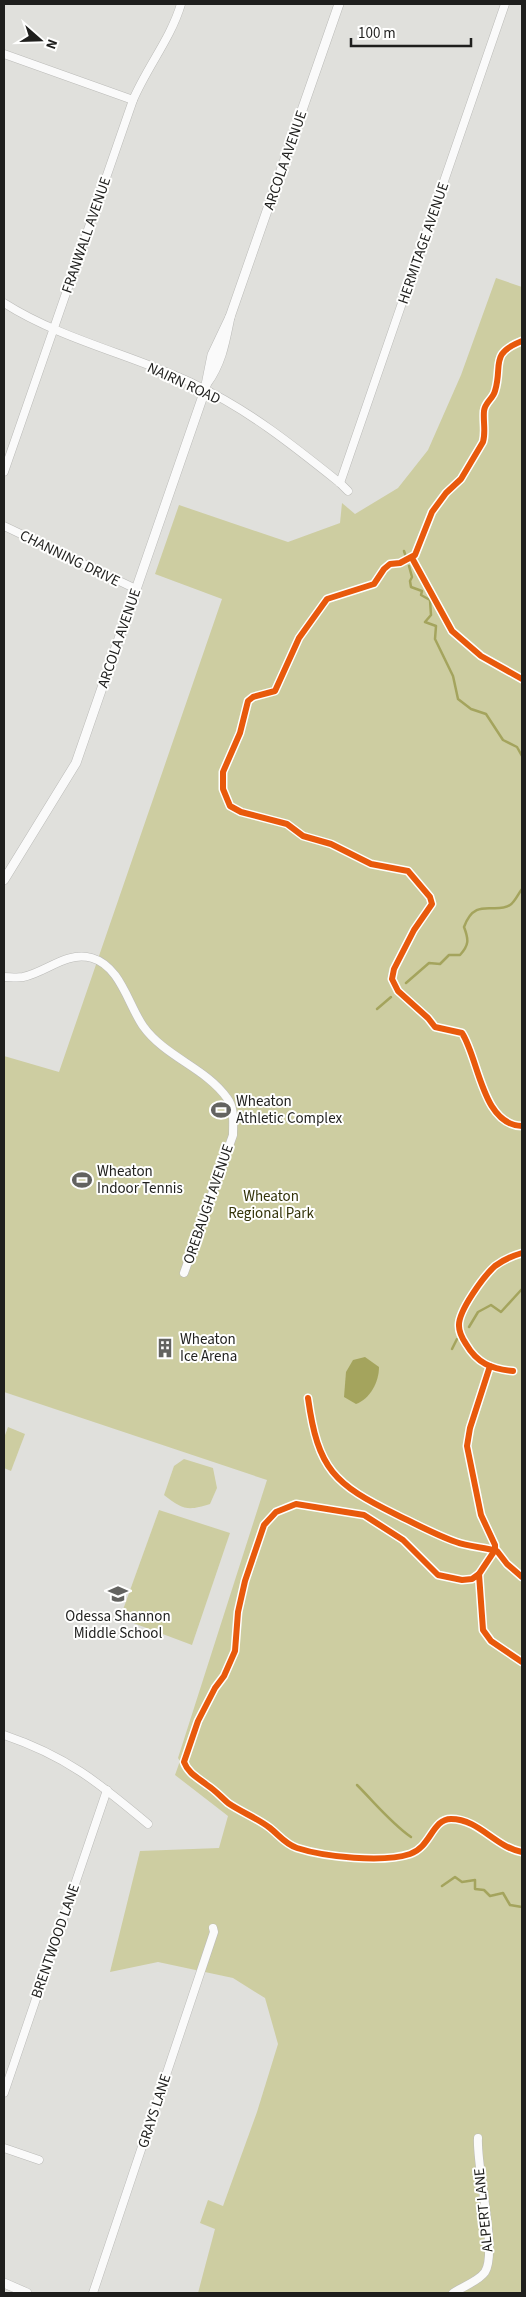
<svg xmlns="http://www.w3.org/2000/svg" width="526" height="2297" font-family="'Source Sans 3',sans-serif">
<rect width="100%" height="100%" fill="#e0e0dc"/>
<!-- green -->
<g fill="#cdcda1">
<polygon points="496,278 522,287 522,2293 198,2293 215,2229 200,2223 208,2200 223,2206 257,2112 278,2044 265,1998 233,1978 158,1962 110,1972 140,1851 219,1848 228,1816 175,1775 180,1761 178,1758 267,1480 4,1392 4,1056 59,1072 222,599 155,574 179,505 288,542 340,523 342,503 355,514 398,488 428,450 461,375"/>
<polygon points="8,1427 25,1434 11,1471 4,1468 4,1438"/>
<path d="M184,1459L213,1468L217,1488L210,1504C188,1511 183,1510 164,1495L174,1466Z"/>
<polygon points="159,1510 230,1533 192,1645 120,1618"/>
</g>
<!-- water -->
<path fill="#a4a45d" d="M365,1357L379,1367C379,1382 370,1399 356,1404L344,1397L346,1372L353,1360Z"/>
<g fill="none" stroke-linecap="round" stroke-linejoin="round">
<!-- stream -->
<g stroke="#a4a45d" stroke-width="2.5">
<polyline points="404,551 406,557"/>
<polyline points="409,566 412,577 410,581 411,587 422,591 421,595 430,600 431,615 425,622 436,626 435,639 453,676 458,699 471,709 486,714 503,740 517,747 522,756"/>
<path d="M406,983L429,963L440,964L449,955H460C469,945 469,940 464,927C475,896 495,915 510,905C515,902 518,894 522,889"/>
<polyline points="377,1009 391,997"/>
<polyline points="469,1327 478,1312 491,1305 501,1312 522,1289"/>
<polyline points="452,1349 457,1339"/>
<path d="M357,1785C375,1803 391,1823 411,1837"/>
<polyline points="442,1886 455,1877 462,1882 475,1880 475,1889 484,1890 490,1896 503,1893 510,1905 522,1907"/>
</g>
<defs>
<g id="minor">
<polyline points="4,54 133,100"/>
<path d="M4,303C62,340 134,355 196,385C249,410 295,447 340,483L348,491"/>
<path d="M4,472L133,100C147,67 171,38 181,4"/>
<polyline points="340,483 505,4"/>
<polyline points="4,526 136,589"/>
<path d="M4,977C10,977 17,978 23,977C47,972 66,951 92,958C120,966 128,1004 143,1026C165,1057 206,1068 227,1098C235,1108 233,1123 233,1135L184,1273"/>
<path d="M4,1735C66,1756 98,1782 148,1824"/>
<polyline points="4,2093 107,1790"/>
<polyline points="4,2148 39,2160"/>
<polyline points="93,2293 214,1932 213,1928"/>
<path d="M453,2293C462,2287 479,2281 485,2272C498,2252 476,2168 478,2138"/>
</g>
<g id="tertiary">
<path d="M207,383C222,362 225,341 230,317L339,4"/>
<polyline points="4,880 76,763 205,390 212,355 230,317"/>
<polyline points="4,2283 27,2293"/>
</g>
</defs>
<!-- minor casing -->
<use href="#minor" stroke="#bbbbb8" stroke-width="9"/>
<!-- tertiary casing -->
<use href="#tertiary" stroke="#bbbbb8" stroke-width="10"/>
<!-- minor -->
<use href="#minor" stroke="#fafafa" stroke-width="8"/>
<!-- tertiary -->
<use href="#tertiary" stroke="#fafafa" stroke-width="9"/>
<defs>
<g id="cycleway">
<path d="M522,341C489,354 503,365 495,391C493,399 485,402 484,411C483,422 486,432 483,442L461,479L446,493L432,512L415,555L400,563L390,564L384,569L374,584L327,599L299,638L275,691L253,697L248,701L240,733L223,772V789L230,806L241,812L287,824L303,836L331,844L371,864L408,871L430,897L432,904L414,930L394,969L392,979L398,991L428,1018L435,1027L462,1033C479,1059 482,1125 522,1126"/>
<polyline points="412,558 452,631 481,656 522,679"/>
<path d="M513,1371C491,1369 477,1363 466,1344C462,1338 459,1332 459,1326C458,1311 484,1276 495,1266C503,1260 512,1256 522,1253"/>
<path d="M308,1398C318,1470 334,1484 397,1515C416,1524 436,1535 456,1542C469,1547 484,1547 497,1551L507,1564L522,1577"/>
<polyline points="479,1574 495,1550 495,1545 481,1515 467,1446 470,1428 490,1366"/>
<path d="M522,1662L491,1641L483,1630L479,1574L472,1579L462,1580L438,1575L403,1540L364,1515L296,1504L276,1512L264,1525L245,1581L238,1612L235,1651L224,1676L215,1688L198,1721L184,1762C188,1773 198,1778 207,1785C215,1790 221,1797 228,1803C241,1812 257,1818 270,1828C280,1836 285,1844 297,1848C325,1857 383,1863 410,1854C431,1847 432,1819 451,1819C479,1819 495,1847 522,1852"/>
</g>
</defs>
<!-- cycleway casing -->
<use href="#cycleway" stroke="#fffffe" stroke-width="9"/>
<!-- cycleway -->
<use href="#cycleway" stroke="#e8590c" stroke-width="6"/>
</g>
<!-- icons -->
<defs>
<symbol id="stadium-bare" viewBox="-9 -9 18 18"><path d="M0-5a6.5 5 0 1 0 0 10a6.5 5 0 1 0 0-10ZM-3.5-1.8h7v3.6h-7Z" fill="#636360" stroke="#fffffe" stroke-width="2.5" paint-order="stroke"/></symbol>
<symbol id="building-bare" viewBox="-9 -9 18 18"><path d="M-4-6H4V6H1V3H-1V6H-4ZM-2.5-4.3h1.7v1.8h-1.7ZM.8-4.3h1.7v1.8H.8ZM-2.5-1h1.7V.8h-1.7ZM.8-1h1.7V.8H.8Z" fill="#636360" stroke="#fffffe" stroke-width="2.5" paint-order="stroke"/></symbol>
<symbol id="school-bare" viewBox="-9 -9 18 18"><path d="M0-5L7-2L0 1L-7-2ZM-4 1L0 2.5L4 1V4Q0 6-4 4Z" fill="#636360" stroke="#fffffe" stroke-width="2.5" paint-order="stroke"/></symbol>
</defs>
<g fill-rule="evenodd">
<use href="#stadium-bare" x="207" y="1096" width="28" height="28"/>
<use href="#stadium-bare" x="68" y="1166" width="28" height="28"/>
<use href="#building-bare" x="151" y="1334" width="28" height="28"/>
<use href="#school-bare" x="104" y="1580" width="28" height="28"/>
</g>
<g text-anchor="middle" stroke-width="4" stroke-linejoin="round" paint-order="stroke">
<!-- street labels -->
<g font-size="15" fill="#1f1f1d" stroke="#fffffe">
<text transform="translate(285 160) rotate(-71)" y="5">ARCOLA AVENUE</text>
<text transform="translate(86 235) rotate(-71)" y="5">FRANWALL AVENUE</text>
<text transform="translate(423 243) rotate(-71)" y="5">HERMITAGE AVENUE</text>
<text transform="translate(184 383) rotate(25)" y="5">NAIRN ROAD</text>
<text transform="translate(70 558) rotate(26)" y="5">CHANNING DRIVE</text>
<text transform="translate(119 638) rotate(-71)" y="5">ARCOLA AVENUE</text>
<text transform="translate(208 1204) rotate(-71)" y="5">OREBAUGH AVENUE</text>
<text transform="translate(55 1941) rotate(-71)" y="5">BRENTWOOD LANE</text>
<text transform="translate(154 2111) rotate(-72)" y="5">GRAYS LANE</text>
<text transform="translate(483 2210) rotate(-96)" y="5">ALPERT LANE</text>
</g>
<!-- poi labels -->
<g font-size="15" fill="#1f1f1d" stroke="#fffffe" text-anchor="start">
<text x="236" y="1106">Wheaton<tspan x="236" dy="17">Athletic Complex</tspan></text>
<text x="97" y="1176">Wheaton<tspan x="97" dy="17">Indoor Tennis</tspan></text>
<text x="180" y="1344">Wheaton<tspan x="180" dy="17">Ice Arena</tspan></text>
<text x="118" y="1621" text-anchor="middle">Odessa Shannon<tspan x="118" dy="17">Middle School</tspan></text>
</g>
<!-- park labels -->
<g font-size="15" fill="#333309" stroke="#fffffe">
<text x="271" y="1201">Wheaton<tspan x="271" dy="17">Regional Park</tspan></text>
</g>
</g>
<!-- border -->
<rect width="526" height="2297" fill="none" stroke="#1f1f1d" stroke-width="10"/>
<!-- north arrow -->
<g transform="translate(40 40) rotate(110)" stroke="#fffffe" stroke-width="4" paint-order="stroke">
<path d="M0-4L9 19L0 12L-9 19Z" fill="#1f1f1d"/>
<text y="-8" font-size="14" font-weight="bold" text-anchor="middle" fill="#1f1f1d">N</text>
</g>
<!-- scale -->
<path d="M351 38v8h120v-8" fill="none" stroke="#1f1f1d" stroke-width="2.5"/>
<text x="358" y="38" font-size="15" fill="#1f1f1d" stroke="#fffffe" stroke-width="4" paint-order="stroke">100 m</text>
</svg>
